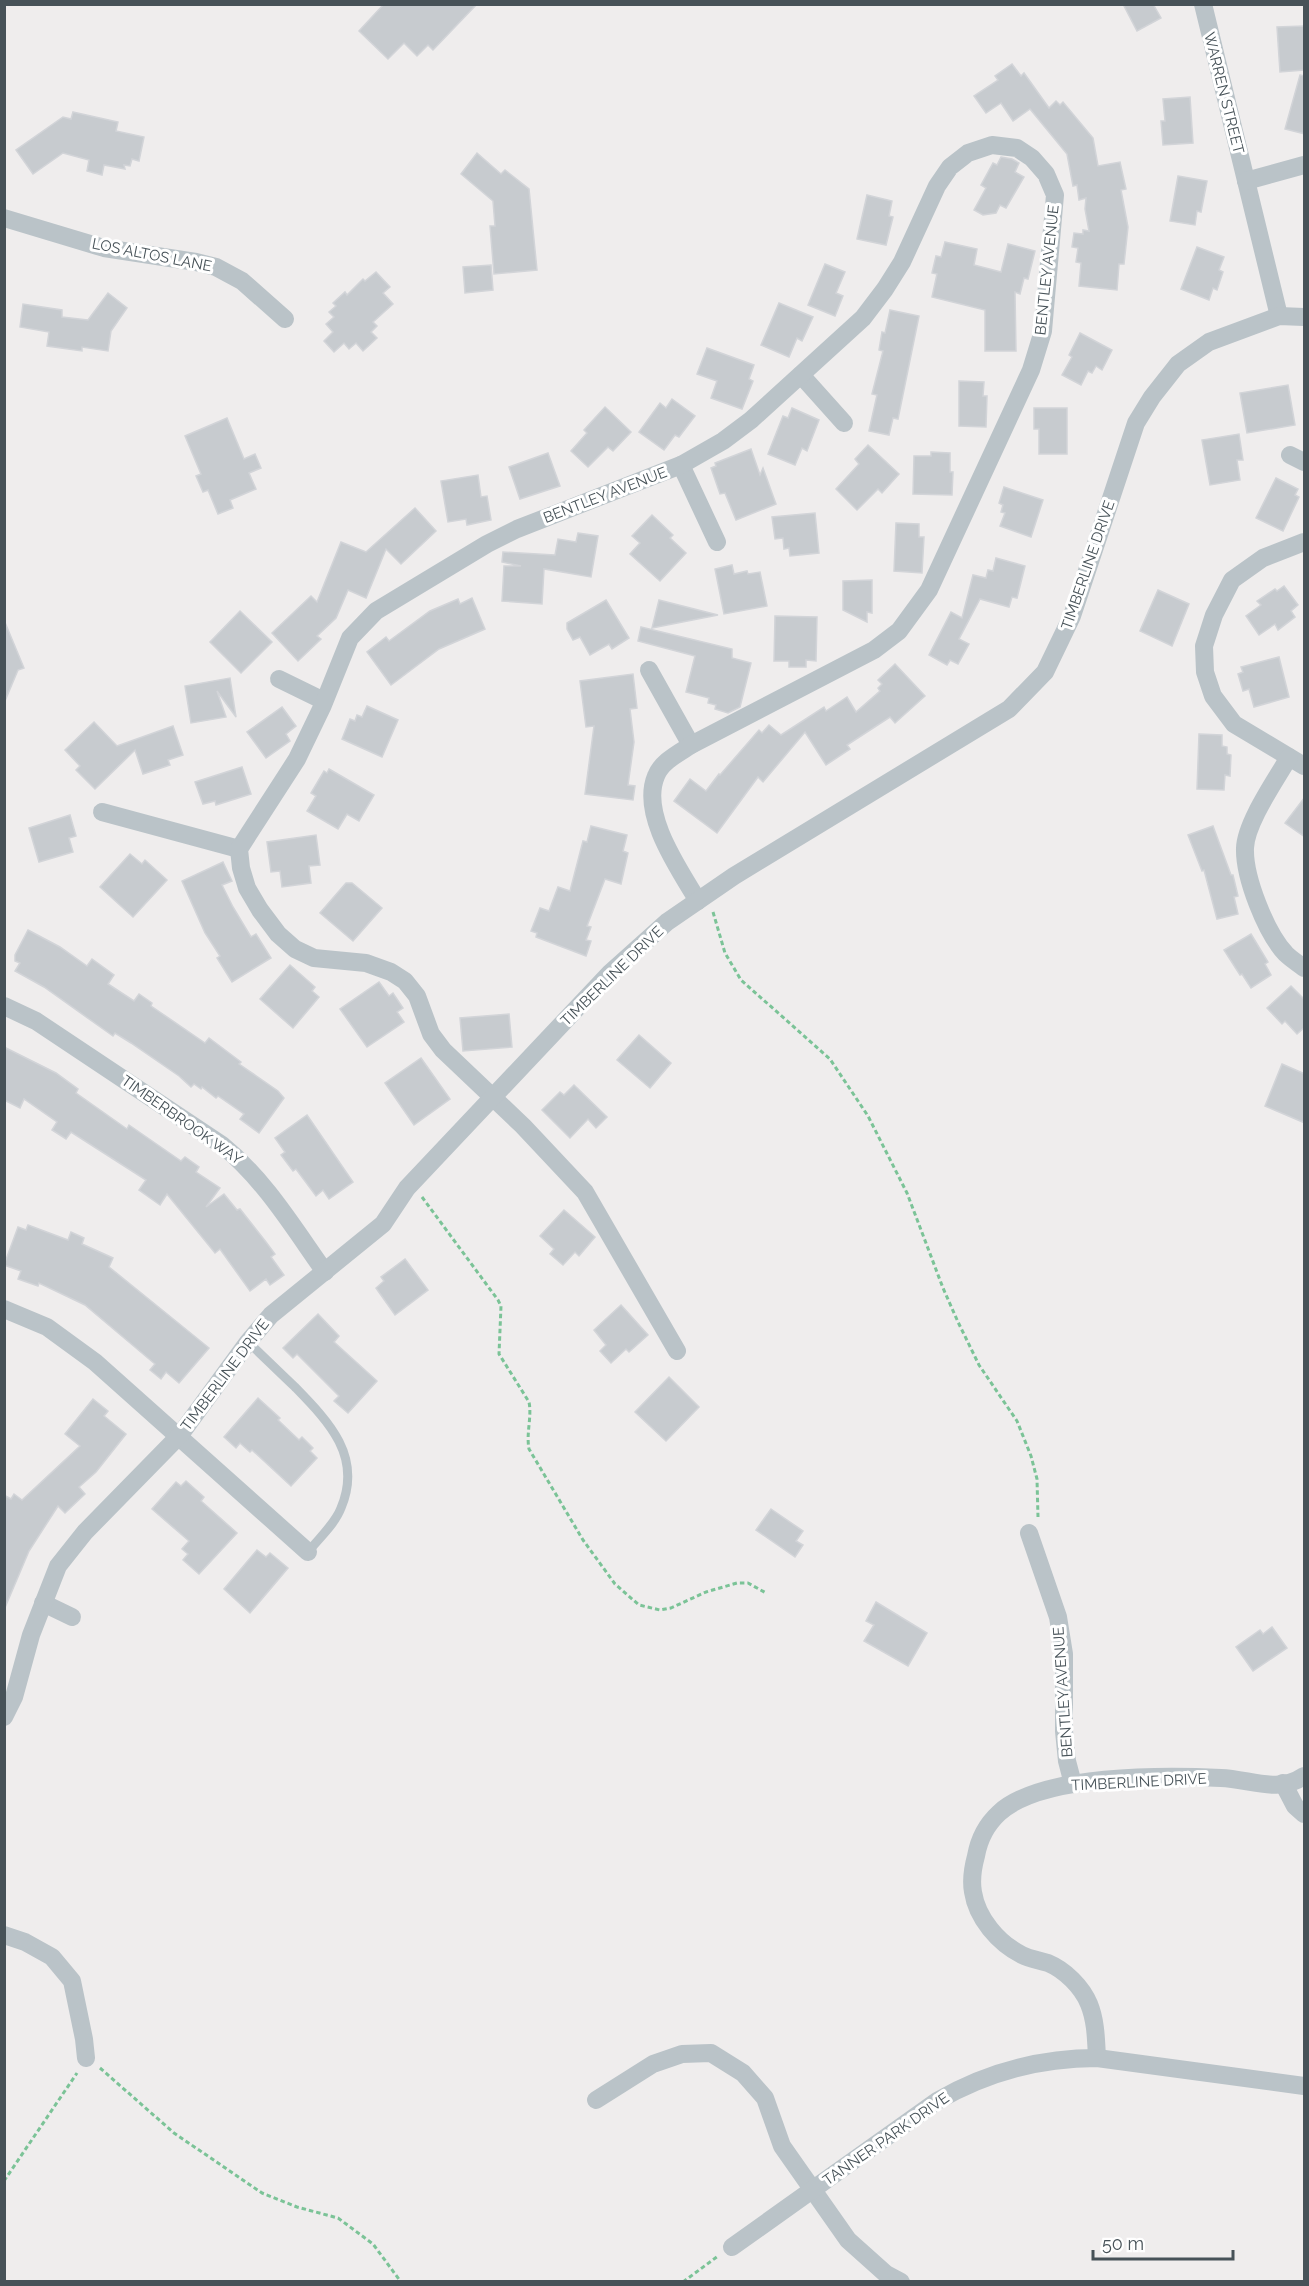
<svg xmlns="http://www.w3.org/2000/svg" width="1309" height="2286" font-family="Raleway,sans-serif">
<rect width="100%" height="100%" fill="#efeded"/>
<!-- building -->
<g fill="#c7cbcf" stroke="#d2d4d8" stroke-width="1.5">
<polygon points="384,4 477,4 433,50 428,45 417,56 404,43 388,59 359,31"/>
<polygon points="1123,4 1153,4 1161,18 1137,31"/>
<polygon points="1304,26 1304,70 1280,72 1277,27"/>
<polygon points="1012,64 1021,76 1024,73 1049,108 1056,101 1060,105 1063,102 1093,138 1098,166 1120,162 1126,189 1121,190 1128,227 1124,264 1119,264 1117,290 1079,286 1081,263 1076,262 1078,248 1072,247 1074,233 1083,234 1083,230 1089,231 1085,209 1086,198 1079,200 1077,185 1073,186 1067,154 1030,109 1013,121 1001,103 986,113 974,96 998,80 995,76"/>
<polygon points="1300,75 1305,76 1305,134 1285,129"/>
<polygon points="1190,97 1193,143 1163,145 1161,121 1165,121 1163,99"/>
<polygon points="73,112 118,122 116,131 144,137 139,161 132,159 130,166 124,165 125,169 104,165 102,175 87,171 89,160 63,153 33,174 16,150 63,117 71,119"/>
<polygon points="477,153 501,174 505,170 529,189 537,270 494,274 490,226 495,226 493,201 461,174"/>
<polygon points="1001,157 1012,159 1019,163 1015,172 1024,177 1006,208 1000,205 996,213 983,215 974,210 986,188 981,185 993,163 997,165"/>
<polygon points="1178,176 1207,181 1201,212 1197,211 1195,225 1170,221"/>
<polygon points="867,195 892,201 889,216 893,217 886,245 857,239"/>
<polygon points="945,242 977,249 974,265 1001,272 1008,244 1035,251 1028,279 1024,278 1020,294 1015,292 1016,351 985,351 985,310 932,297 937,274 932,273 936,256 941,257"/>
<polygon points="1197,247 1224,257 1219,270 1223,272 1217,290 1213,288 1209,300 1181,289"/>
<polygon points="825,264 845,272 836,293 843,296 835,316 808,305"/>
<polygon points="491,265 493,290 465,293 463,267"/>
<polygon points="376,272 390,287 383,293 393,304 373,322 377,326 371,332 377,338 363,351 356,343 349,349 344,343 334,352 324,341 333,332 326,324 334,317 329,312 336,306 333,303 345,292 347,295 363,279 365,281"/>
<polygon points="108,293 127,308 111,331 108,351 82,347 82,351 47,346 49,332 20,327 23,304 62,310 62,317 88,320"/>
<polygon points="779,303 813,317 802,341 797,338 789,357 761,345"/>
<polygon points="890,310 919,316 898,419 893,418 889,435 869,431 877,395 872,394 883,351 879,350 882,332 885,333"/>
<polygon points="1080,333 1112,350 1102,370 1096,366 1092,373 1088,371 1081,385 1062,375 1072,357 1069,355"/>
<polygon points="707,348 754,365 749,379 753,381 742,409 711,398 717,381 697,374"/>
<polygon points="959,381 984,382 983,396 987,396 986,427 959,426"/>
<polygon points="1288,385 1295,425 1247,433 1240,393"/>
<polygon points="672,399 695,416 679,437 675,435 664,450 639,432 660,403 666,408"/>
<polygon points="605,407 631,432 613,451 608,447 588,467 571,451 587,433 584,430"/>
<polygon points="792,408 819,420 807,451 802,448 795,465 768,454 783,416 788,418"/>
<polygon points="1034,408 1067,408 1067,454 1039,454 1039,429 1034,429"/>
<polygon points="227,418 244,459 255,454 261,468 249,473 256,489 230,500 233,508 218,514 208,490 203,492 196,476 201,474 185,436"/>
<polygon points="1239,434 1243,460 1237,460 1240,480 1210,485 1202,440"/>
<polygon points="868,445 899,474 882,493 878,489 857,510 836,489 859,464 855,459"/>
<polygon points="751,449 760,475 763,468 776,504 736,520 725,493 720,494 711,468 716,466 715,463"/>
<polygon points="931,452 950,453 950,472 953,472 952,495 913,494 914,456 931,456"/>
<polygon points="548,453 560,486 520,499 509,467"/>
<polygon points="478,475 481,497 487,496 491,520 467,525 466,519 448,522 441,481"/>
<polygon points="1276,478 1298,489 1295,495 1299,497 1283,531 1256,518"/>
<polygon points="1004,487 1043,500 1031,537 1000,526 1005,513 1001,512 1003,505 999,503"/>
<polygon points="415,508 436,531 401,564 386,549 366,598 348,590 336,618 317,636 321,639 298,661 272,633 311,596 317,602 341,542 366,552"/>
<polygon points="815,513 819,553 790,556 789,548 784,549 783,538 775,539 772,517"/>
<polygon points="652,515 673,535 670,538 686,553 660,581 630,554 640,543 632,536"/>
<polygon points="896,523 919,524 919,537 924,537 922,573 894,571"/>
<polygon points="578,533 598,536 591,577 544,569 542,604 502,601 504,566 521,566 502,562 503,552 555,555 558,539 576,542"/>
<polygon points="996,558 1025,566 1017,598 1012,597 1009,607 980,599 959,639 969,644 958,664 950,660 947,665 929,655 951,612 962,618 973,575 986,578 988,570 993,571"/>
<polygon points="732,565 734,574 747,571 748,574 760,572 767,606 724,614 715,569"/>
<polygon points="872,580 872,613 867,612 867,622 843,610 843,581"/>
<polygon points="1284,586 1298,605 1291,611 1295,617 1278,630 1275,624 1259,635 1246,616 1261,605 1257,601 1275,589 1277,591"/>
<polygon points="1158,590 1189,604 1172,646 1140,631"/>
<polygon points="472,598 485,629 439,649 391,685 367,652 386,637 389,641 430,611 458,599 460,604"/>
<polygon points="606,600 629,638 612,649 609,644 590,655 580,637 573,640 567,629 567,623"/>
<polygon points="659,600 718,615 652,628"/>
<polygon points="240,611 272,642 241,673 210,642"/>
<polygon points="775,616 817,617 816,661 806,660 806,667 789,667 789,661 774,661"/>
<polygon points="4,620 24,668 18,670 5,701"/>
<polygon points="641,627 732,649 732,658 751,663 740,707 728,713 715,709 716,705 708,703 709,698 686,692 695,656 638,641"/>
<polygon points="1279,657 1289,697 1254,707 1249,689 1243,691 1238,674 1243,672 1241,667"/>
<polygon points="895,664 925,696 895,723 890,717 847,745 850,749 826,765 805,732 763,782 758,777 717,833 674,801 690,779 706,791 719,774 720,775 759,730 762,733 769,725 781,735 824,707 826,711 847,697 856,712 880,691 878,688 882,684 878,680"/>
<polygon points="633,674 637,708 630,709 634,742 628,785 635,786 633,800 585,794 594,726 586,727 580,681"/>
<polygon points="230,678 236,717 217,691 226,717 191,723 185,686"/>
<polygon points="367,706 398,720 382,757 342,739 350,719 355,721 357,715 362,717"/>
<polygon points="282,707 296,726 286,734 290,741 266,758 247,732"/>
<polygon points="94,722 117,746 173,726 183,755 168,760 170,765 143,774 135,750 95,789 76,770 80,766 65,750"/>
<polygon points="1199,734 1222,735 1222,746 1227,747 1227,754 1231,755 1230,776 1225,775 1224,790 1197,789"/>
<polygon points="242,767 251,794 216,805 215,801 203,804 195,782"/>
<polygon points="329,769 374,795 359,821 347,814 338,829 307,811 316,796 311,793 324,771 327,773"/>
<polygon points="1305,797 1305,837 1285,823"/>
<polygon points="70,815 76,836 69,838 73,852 39,862 29,828"/>
<polygon points="591,826 627,835 623,851 628,853 621,884 605,879 587,926 591,927 586,940 591,941 586,956 536,937 537,933 531,931 540,908 549,911 558,887 570,891 583,841 587,842"/>
<polygon points="1213,826 1231,875 1233,875 1238,896 1234,897 1238,914 1217,919 1204,870 1202,871 1188,835"/>
<polygon points="316,835 320,865 309,866 311,883 282,887 280,871 271,872 267,842"/>
<polygon points="130,854 142,864 145,860 167,880 133,917 100,887"/>
<polygon points="223,862 232,881 222,885 233,907 251,937 256,934 271,958 232,982 217,958 220,956 205,933 182,881"/>
<polygon points="346,883 352,883 382,908 353,941 320,913"/>
<polygon points="28,930 60,947 87,966 92,959 114,975 108,984 134,1001 139,994 152,1003 151,1006 205,1043 209,1038 241,1062 239,1064 278,1091 284,1098 259,1133 240,1119 244,1114 218,1096 216,1098 202,1087 201,1089 194,1084 191,1087 179,1076 131,1043 115,1033 113,1036 44,987 15,971 20,963 15,961 15,955"/>
<polygon points="1251,934 1268,962 1265,964 1271,975 1251,988 1242,974 1240,975 1224,950"/>
<polygon points="290,965 315,987 312,991 319,997 293,1028 260,999"/>
<polygon points="379,982 389,996 393,993 403,1008 397,1012 404,1022 367,1047 340,1009"/>
<polygon points="1291,986 1305,1000 1305,1027 1297,1034 1285,1021 1282,1024 1267,1008"/>
<polygon points="509,1014 512,1047 463,1051 460,1018"/>
<polygon points="639,1035 671,1063 650,1088 617,1060"/>
<polygon points="4,1047 56,1073 78,1089 76,1093 127,1129 129,1125 181,1161 185,1157 199,1167 196,1172 220,1188 206,1207 224,1194 237,1210 240,1209 266,1242 275,1254 271,1257 284,1275 270,1285 266,1279 250,1291 220,1249 215,1253 167,1194 160,1205 139,1190 146,1180 71,1132 66,1139 52,1130 57,1122 24,1099 20,1108 4,1100"/>
<polygon points="421,1058 450,1099 414,1125 385,1083"/>
<polygon points="1282,1064 1305,1074 1305,1123 1265,1106"/>
<polygon points="574,1085 607,1117 596,1128 588,1119 570,1138 542,1110 560,1092 564,1095"/>
<polygon points="307,1115 353,1182 329,1199 323,1190 316,1196 296,1169 293,1171 281,1155 285,1152 275,1138"/>
<polygon points="564,1210 595,1237 579,1256 575,1252 563,1265 550,1254 554,1249 540,1236"/>
<polygon points="28,1225 68,1240 71,1232 84,1238 82,1244 113,1258 109,1267 209,1348 179,1383 166,1372 161,1379 150,1370 155,1364 85,1305 39,1283 38,1286 18,1279 21,1271 4,1265 18,1227 26,1230"/>
<polygon points="405,1259 428,1290 395,1315 376,1288 384,1281 381,1277"/>
<polygon points="621,1305 648,1335 629,1352 626,1349 611,1363 600,1351 606,1345 594,1330"/>
<polygon points="318,1314 339,1336 334,1342 377,1381 348,1413 334,1401 339,1396 297,1354 293,1358 283,1348"/>
<polygon points="669,1377 699,1407 666,1441 635,1412"/>
<polygon points="258,1398 280,1418 278,1420 299,1440 302,1437 313,1448 310,1451 317,1458 291,1486 252,1450 250,1452 240,1443 236,1448 224,1437"/>
<polygon points="93,1399 108,1411 104,1416 126,1434 96,1472 79,1487 85,1494 65,1513 58,1506 29,1551 4,1610 4,1495 11,1499 14,1494 22,1500 80,1446 65,1434"/>
<polygon points="186,1481 204,1497 201,1501 237,1533 199,1574 183,1560 188,1554 182,1549 189,1541 152,1509 176,1482 181,1486"/>
<polygon points="771,1509 803,1531 796,1541 803,1545 795,1557 756,1530"/>
<polygon points="257,1550 266,1557 270,1553 288,1568 250,1613 224,1589"/>
<polygon points="876,1602 927,1633 908,1666 864,1641 874,1625 866,1621"/>
<polygon points="1272,1627 1287,1648 1253,1671 1236,1647 1260,1630 1263,1634"/>
</g>
<g fill="none" stroke-linecap="round" stroke-linejoin="round">
<!-- path -->
<g stroke="#7bc397" stroke-width="3" stroke-dasharray="4.5 3" stroke-linecap="butt">
<polyline points="713,912 725,953 741,980 830,1059 868,1116 907,1193 943,1288 958,1322 979,1365 1017,1421 1031,1456 1037,1479 1038,1517"/>
<path d="M422,1197L498,1300L501,1306L499,1354L529,1402C532,1417 526,1433 529,1449L583,1540L615,1584L639,1605L660,1610L671,1608L706,1592L737,1583H748L766,1593"/>
<polyline points="100,2068 174,2133 262,2193 297,2207 338,2218 373,2244 401,2282"/>
<polyline points="4,2181 77,2073"/>
<polyline points="683,2282 718,2256"/>
</g>
<!-- lane -->
<path stroke="#bac3c8" stroke-width="9" d="M248,1342C264,1357 279,1372 295,1387C328,1421 363,1456 341,1508C335,1524 319,1538 308,1552"/>
<!-- street -->
<g stroke="#bac3c8" stroke-width="18">
<polyline points="1203,4 1279,316"/>
<polyline points="1246,181 1304,165"/>
<polyline points="4,218 104,248 196,262 216,267 242,281 285,319"/>
<polyline points="801,375 844,423"/>
<polyline points="1290,455 1304,462"/>
<polyline points="681,465 717,542"/>
<polyline points="1304,542 1263,558 1232,580 1214,615 1204,646 1205,672 1213,696 1234,724 1304,766"/>
<polyline points="649,670 691,745"/>
<polyline points="279,679 324,701"/>
<path d="M1289,757C1276,780 1246,822 1245,848C1244,877 1266,933 1286,954C1291,959 1299,964 1304,968"/>
<polyline points="102,812 239,849"/>
<path d="M4,1006L36,1021L222,1145C265,1180 293,1227 325,1272"/>
<polyline points="4,1309 47,1327 95,1362 308,1552"/>
<path d="M677,1351L585,1192L523,1126L443,1050L431,1034L417,996L405,981L391,972L366,963L314,958L295,949L278,934L260,910L247,888L241,868L239,849L297,759L323,705L350,638L376,611L487,544L517,529L681,465L723,441L751,420L863,318L885,289L902,262L937,186L950,167L968,153L992,145L1017,148L1032,158L1046,174L1055,195L1043,331L1031,370L929,590L899,631L874,650L691,745C679,753 661,762 656,776C640,814 679,869 698,901"/>
<polyline points="1029,1533 1058,1617 1064,1654 1064,1731 1067,1761 1073,1784"/>
<polyline points="43,1603 72,1617"/>
<polyline points="4,1717 14,1697 31,1635 58,1566 85,1532 180,1435 248,1342 271,1315 383,1224 407,1188 610,973 667,922 734,876 1009,709 1045,672 1072,616 1136,423 1152,397 1178,364 1209,342 1279,316 1304,317"/>
<polyline points="1283,1783 1295,1806 1304,1814"/>
<polyline points="4,1935 25,1942 52,1957 72,1981 84,2039 86,2058"/>
<path d="M1097,2058C1096,2040 1096,2021 1089,2004C1082,1987 1065,1970 1048,1963C1039,1960 1030,1959 1022,1955C998,1943 977,1918 973,1892C971,1881 973,1867 976,1856C979,1839 986,1825 999,1813C1041,1774 1165,1775 1221,1778C1250,1779 1278,1794 1304,1776"/>
<polyline points="596,2100 653,2064 682,2054 711,2053 743,2073 765,2098 782,2146 848,2240 886,2274 901,2282"/>
<path d="M732,2247L937,2101C987,2072 1039,2058 1097,2058L1304,2086"/>
</g>
</g>
<g text-anchor="middle" stroke-width="6" stroke-linejoin="round" paint-order="stroke">
<!-- street labels -->
<g font-size="15" fill="#475258" stroke="#fff">
<text transform="translate(1224 93) rotate(76)" y="5">WARREN STREET</text>
<text transform="translate(152 255) rotate(11)" y="5">LOS ALTOS LANE</text>
<text transform="translate(1047 270) rotate(-84)" y="5">BENTLEY AVENUE</text>
<text transform="translate(605 495) rotate(-21)" y="5">BENTLEY AVENUE</text>
<text transform="translate(1088 565) rotate(-71)" y="5">TIMBERLINE DRIVE</text>
<text transform="translate(612 976) rotate(-44)" y="5">TIMBERLINE DRIVE</text>
<text transform="translate(182 1120) rotate(35)" y="5">TIMBERBROOK WAY</text>
<text transform="translate(225 1375) rotate(-53)" y="5">TIMBERLINE DRIVE</text>
<text transform="translate(1063 1692) rotate(-94)" y="5">BENTLEY AVENUE</text>
<text transform="translate(1139 1782) rotate(-3)" y="5">TIMBERLINE DRIVE</text>
<text transform="translate(886 2139) rotate(-35)" y="5">TANNER PARK DRIVE</text>
</g>
</g>
<!-- border -->
<rect width="1309" height="2286" fill="none" stroke="#475258" stroke-width="12"/>
<!-- scale -->
<path d="M1093 2250v9h140v-9" fill="none" stroke="#475258" stroke-width="3"/>
<text x="1102" y="2250" font-size="18" fill="#475258" stroke="#ffffff" stroke-width="4.5" paint-order="stroke">50 m</text>
</svg>
